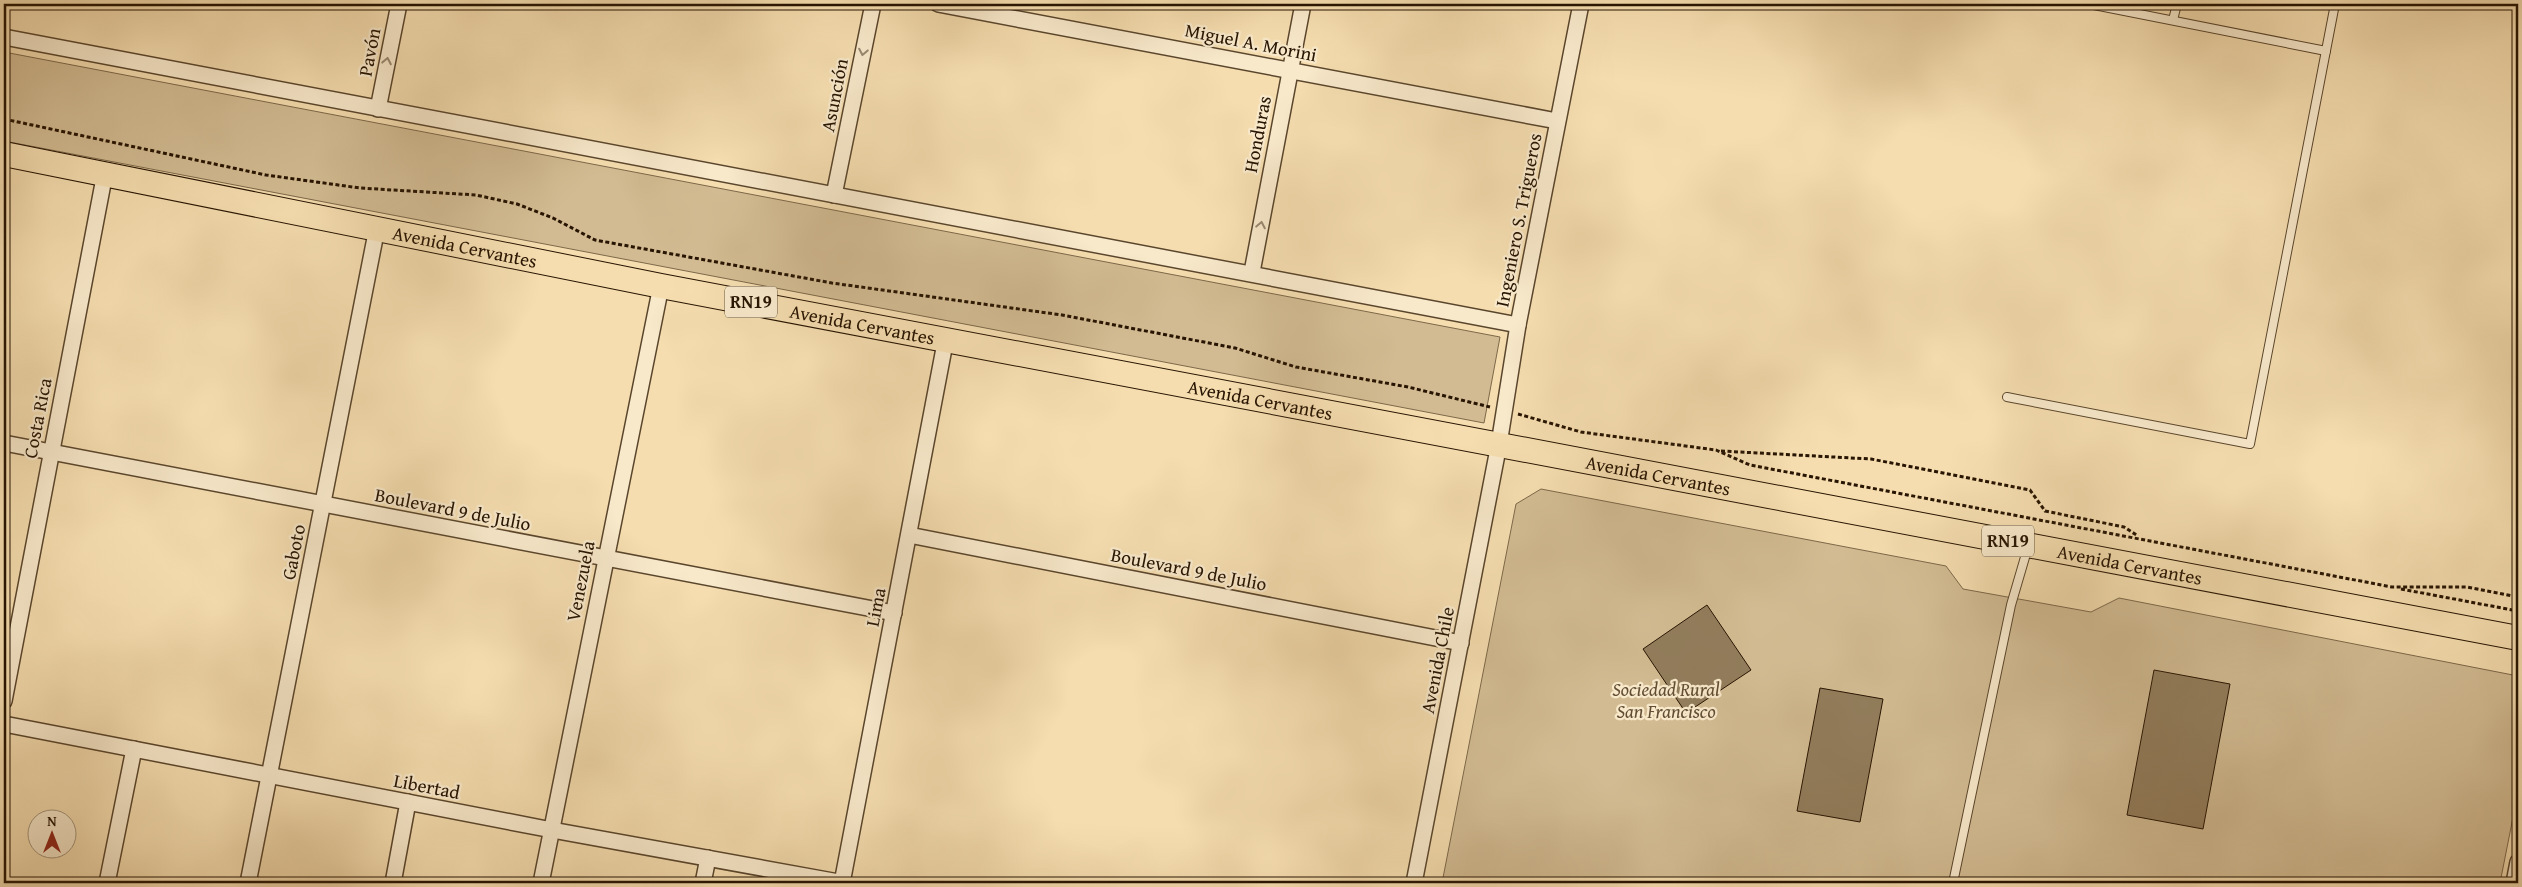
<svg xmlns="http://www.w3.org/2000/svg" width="2522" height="887" font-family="'Gentium Book Plus',serif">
<rect width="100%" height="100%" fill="#f5ddaf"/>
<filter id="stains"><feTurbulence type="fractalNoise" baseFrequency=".004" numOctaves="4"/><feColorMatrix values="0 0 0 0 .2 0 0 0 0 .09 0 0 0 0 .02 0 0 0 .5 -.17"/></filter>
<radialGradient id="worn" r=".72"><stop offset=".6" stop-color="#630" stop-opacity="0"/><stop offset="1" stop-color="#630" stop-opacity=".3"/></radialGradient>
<!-- green -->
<g fill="#d2bb92" stroke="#7c684a">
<polygon points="4,52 1500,337 1484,423 4,141"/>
<polygon points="1541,489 1946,566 1963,589 2091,612 2119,598 2518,676 2518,792 2500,883 1442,883 1516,504"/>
</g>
<!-- building -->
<g fill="#927d5c" stroke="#271402">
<polygon points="1707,605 1751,670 1686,713 1643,649"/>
<polygon points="2154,670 2230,684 2203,829 2127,815"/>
<polygon points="1820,688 1883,699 1860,822 1797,811"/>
</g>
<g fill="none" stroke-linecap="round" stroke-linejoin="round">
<defs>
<g id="service">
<polyline points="2089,4 2326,51"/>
<polyline points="2173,20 2177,4"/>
<polyline points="2007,397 2250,444 2335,4"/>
<polyline points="1953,883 2011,605 2028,547"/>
</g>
<g id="minor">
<polyline points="938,4 1557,121"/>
<polyline points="4,37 1518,325"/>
<polyline points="378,109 399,4"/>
<polyline points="834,195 873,4"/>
<polyline points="1252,272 1303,4"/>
<polyline points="4,443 894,613"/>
<polyline points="909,535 1461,643"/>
<polyline points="4,701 105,173"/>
<polyline points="4,724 552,830 844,883"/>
<polyline points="107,883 134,749"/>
<polyline points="248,883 377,228"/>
<polyline points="393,883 408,802"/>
<polyline points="541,883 661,286"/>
<polyline points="703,883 708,858"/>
<polyline points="842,883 946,338"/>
<polyline points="1414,883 1499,444 1518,325 1581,4"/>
<polyline points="2514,883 2518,862"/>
</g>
<g id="primary">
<path id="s1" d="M4,154L661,286L2518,638"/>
</g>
</defs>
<!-- service casing -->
<use href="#service" stroke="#5a462d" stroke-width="10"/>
<!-- minor casing -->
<use href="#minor" stroke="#5a462d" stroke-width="18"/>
<!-- primary casing -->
<use href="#primary" stroke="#271402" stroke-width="26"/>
<!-- path -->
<g stroke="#271402" stroke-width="3" stroke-dasharray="4 2.5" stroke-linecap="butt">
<polyline points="4,119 266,175 360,188 476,195 517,204 553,218 595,240 832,283 1062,315 1235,348 1296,367 1408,387 1490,407"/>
<polyline points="1518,414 1581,432 1716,450 1750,465 2392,587 2467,587 2518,597"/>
<polyline points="1721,451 1871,459 2030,490 2045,511 2124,527 2138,536"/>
<polyline points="2401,589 2518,611"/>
</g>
<!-- service -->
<use href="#service" stroke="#f8e9cb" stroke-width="8"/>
<!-- minor -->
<use href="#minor" stroke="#f8e9cb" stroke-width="15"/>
<!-- primary -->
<use href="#primary" stroke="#f5ddaf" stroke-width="24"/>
</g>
<!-- one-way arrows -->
<defs><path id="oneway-chevron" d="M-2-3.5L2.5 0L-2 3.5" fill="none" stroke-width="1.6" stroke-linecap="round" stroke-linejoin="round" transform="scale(1.25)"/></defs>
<g stroke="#9a8971">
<use href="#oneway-chevron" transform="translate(863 52) rotate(101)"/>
<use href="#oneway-chevron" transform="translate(387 61) rotate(-79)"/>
<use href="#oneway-chevron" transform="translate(1261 225) rotate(-79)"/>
</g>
<g text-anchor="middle" stroke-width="4.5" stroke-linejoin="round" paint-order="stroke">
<!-- shield labels -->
<g fill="#f8e9cb" stroke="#66543e" stroke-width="1">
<rect x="725" y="286.5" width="52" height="31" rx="4"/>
<rect x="1982" y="525.5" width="52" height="31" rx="4"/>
</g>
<g font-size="18" font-weight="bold" fill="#271402">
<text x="751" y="308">RN19</text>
<text x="2008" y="547">RN19</text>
</g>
<!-- street labels -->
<g font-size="19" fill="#271402" stroke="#f8e9cb">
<text transform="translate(1251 42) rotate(11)" y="7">Miguel A. Morini</text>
<text transform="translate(369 52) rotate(-79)" y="7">Pavón</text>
<text transform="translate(834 95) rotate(-79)" y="7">Asunción</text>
<text transform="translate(1257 134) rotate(-79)" y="7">Honduras</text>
<text transform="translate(1518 220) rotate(-79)" y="7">Ingeniero S. Trigueros</text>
<text dy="7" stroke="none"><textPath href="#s1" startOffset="470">Avenida Cervantes</textPath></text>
<text dy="7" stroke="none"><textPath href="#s1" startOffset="875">Avenida Cervantes</textPath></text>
<text dy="7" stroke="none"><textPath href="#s1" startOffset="1280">Avenida Cervantes</textPath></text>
<text transform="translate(37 418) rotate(-79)" y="7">Costa Rica</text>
<text dy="7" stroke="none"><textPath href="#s1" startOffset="1685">Avenida Cervantes</textPath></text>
<text transform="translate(453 509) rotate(11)" y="7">Boulevard 9 de Julio</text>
<text transform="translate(293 552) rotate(-79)" y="7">Gaboto</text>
<text dy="7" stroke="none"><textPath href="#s1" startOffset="2165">Avenida Cervantes</textPath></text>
<text transform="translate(1189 569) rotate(11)" y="7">Boulevard 9 de Julio</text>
<text transform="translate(580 581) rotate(-79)" y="7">Venezuela</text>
<text transform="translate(875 607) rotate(-79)" y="7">Lima</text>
<text transform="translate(1437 660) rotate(-79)" y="7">Avenida Chile</text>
<text transform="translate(427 786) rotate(11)" y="7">Libertad</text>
</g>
<!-- park labels -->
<g font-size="19" font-style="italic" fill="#634e34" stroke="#f8e9cb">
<text x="1666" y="696">Sociedad Rural<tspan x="1666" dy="22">San Francisco</tspan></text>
</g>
</g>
<!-- margin -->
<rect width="2522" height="887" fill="none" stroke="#f5ddaf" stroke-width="20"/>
<rect x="5" y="5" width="2512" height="877" fill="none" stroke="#271402" stroke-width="2.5"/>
<rect x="10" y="10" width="2502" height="867" fill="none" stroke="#271402"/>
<!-- north arrow -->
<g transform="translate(52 834)"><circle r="24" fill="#f8e9cb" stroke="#a4947b"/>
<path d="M0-4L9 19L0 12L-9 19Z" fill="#8f2418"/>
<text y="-8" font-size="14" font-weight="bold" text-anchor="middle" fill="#271402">N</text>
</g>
<rect width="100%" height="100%" filter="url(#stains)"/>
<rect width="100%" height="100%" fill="url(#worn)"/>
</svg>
